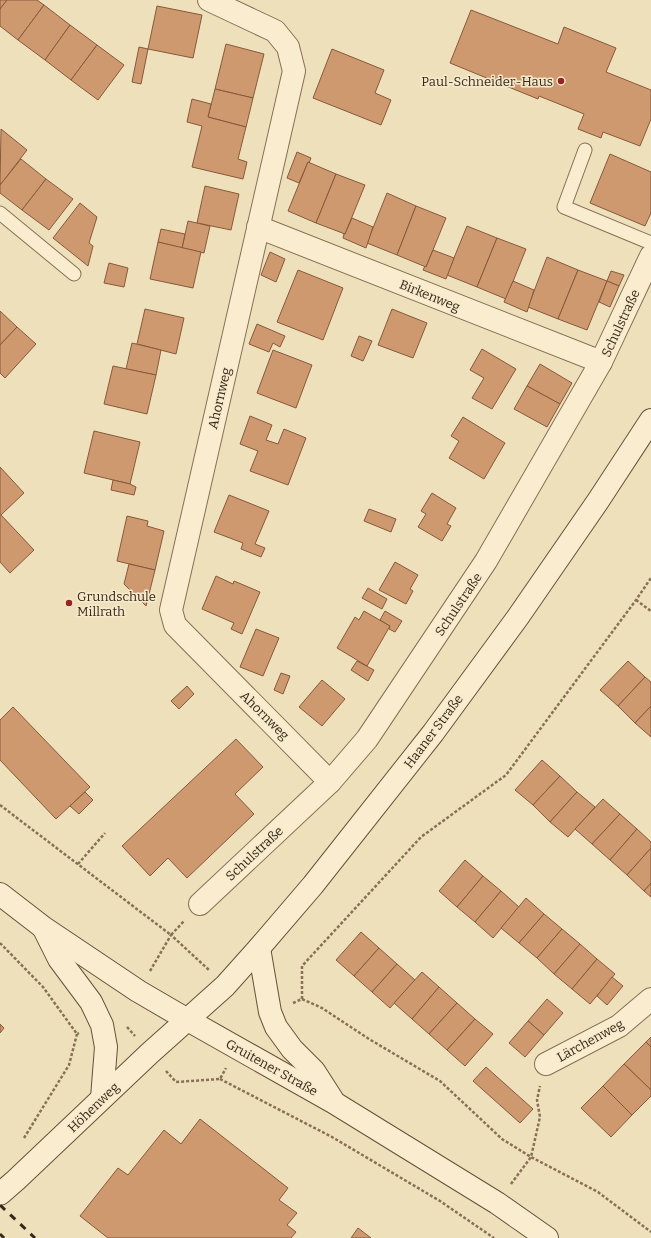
<svg xmlns="http://www.w3.org/2000/svg" width="651" height="1238" font-family="Bitter,serif">
<rect width="100%" height="100%" fill="#efe0bc"/>
<!-- building -->
<g fill="#cf9970" stroke="#86593a">
<polygon points="0,0 7,0 0,9"/>
<polygon points="7,0 37,0 44,5 18,40 0,26 0,9"/>
<polygon points="44,5 70,25 45,60 18,40"/>
<polygon points="157,6 202,15 193,58 148,49"/>
<polygon points="471,10 558,44 564,27 616,48 606,72 651,90 651,119 640,146 603,132 601,138 578,129 584,114 539,96 538,99 450,63"/>
<polygon points="70,25 97,45 71,80 45,60"/>
<polygon points="226,44 264,54 253,98 215,89"/>
<polygon points="97,45 124,65 98,100 71,80"/>
<polygon points="139,47 148,49 141,84 132,82"/>
<polygon points="332,49 384,70 375,93 391,100 381,125 313,98"/>
<polygon points="215,89 253,98 246,127 208,117"/>
<polygon points="192,99 211,104 208,117 246,127 238,159 247,162 243,179 192,167 202,126 187,122"/>
<polygon points="1,129 27,150 1,184 0,184"/>
<polygon points="297,152 311,158 309,163 308,162 299,183 287,178"/>
<polygon points="610,154 651,172 651,213 645,226 590,203"/>
<polygon points="21,159 46,179 22,210 0,193 0,185"/>
<polygon points="308,162 336,174 316,223 288,211"/>
<polygon points="336,174 365,185 345,234 316,223"/>
<polygon points="46,179 73,199 49,230 22,210"/>
<polygon points="205,186 239,194 231,230 197,223"/>
<polygon points="387,193 416,206 397,255 367,243"/>
<polygon points="80,203 97,217 89,243 93,246 88,266 53,238"/>
<polygon points="416,206 446,218 426,267 397,255"/>
<polygon points="352,218 373,227 366,248 343,238 344,234 345,234"/>
<polygon points="188,221 210,226 204,253 182,248"/>
<polygon points="467,226 497,238 477,287 447,275"/>
<polygon points="161,229 185,234 182,248 158,242"/>
<polygon points="497,238 526,249 506,299 477,287"/>
<polygon points="158,242 201,252 193,288 150,279"/>
<polygon points="433,250 454,258 446,279 423,270 425,266 426,267"/>
<polygon points="270,252 285,259 276,282 261,275"/>
<polygon points="547,257 578,270 558,319 528,307"/>
<polygon points="109,263 128,268 124,287 104,283"/>
<polygon points="298,270 343,288 323,340 277,322"/>
<polygon points="578,270 607,281 587,330 558,319"/>
<polygon points="611,271 624,275 619,286 607,281"/>
<polygon points="513,281 534,290 527,312 504,302"/>
<polygon points="607,281 619,286 610,307 599,302"/>
<polygon points="145,309 184,318 176,354 137,344"/>
<polygon points="392,309 427,323 413,358 378,345"/>
<polygon points="0,311 17,327 0,345"/>
<polygon points="257,324 285,336 280,347 273,343 269,352 249,344"/>
<polygon points="17,327 36,344 5,378 0,373 0,345"/>
<polygon points="359,336 372,341 363,361 351,356"/>
<polygon points="132,343 161,350 156,375 126,369"/>
<polygon points="482,349 516,369 492,409 472,398 484,378 470,370"/>
<polygon points="273,350 312,365 296,408 257,393"/>
<polygon points="540,364 572,383 560,404 527,386"/>
<polygon points="113,366 156,375 147,414 104,404"/>
<polygon points="527,386 560,404 547,427 514,409"/>
<polygon points="250,416 272,425 266,440 278,444 284,429 306,438 288,485 250,471 258,451 240,444"/>
<polygon points="463,417 505,443 484,479 449,458 459,441 451,436"/>
<polygon points="94,431 140,442 130,484 84,473"/>
<polygon points="0,467 24,493 1,515 34,550 10,573 0,562"/>
<polygon points="113,480 130,484 136,487 134,495 111,490"/>
<polygon points="432,493 456,508 447,524 451,526 442,541 418,527 426,514 421,511"/>
<polygon points="229,495 269,511 255,544 265,548 261,557 241,549 243,543 214,532"/>
<polygon points="369,509 396,519 391,532 364,521"/>
<polygon points="127,516 148,521 147,526 164,531 155,570 117,561"/>
<polygon points="395,562 418,575 410,589 413,591 406,604 379,590"/>
<polygon points="129,564 155,570 146,606 124,584"/>
<polygon points="216,576 233,584 234,581 260,592 242,634 231,629 234,623 202,609"/>
<polygon points="368,588 387,599 382,609 362,598"/>
<polygon points="364,611 390,626 367,666 337,648 355,617 359,620"/>
<polygon points="385,611 402,621 395,632 389,629 390,626 380,620"/>
<polygon points="256,629 279,638 263,676 240,667"/>
<polygon points="357,661 374,670 368,681 351,670"/>
<polygon points="628,661 645,677 618,706 600,690"/>
<polygon points="281,673 290,676 283,694 274,690"/>
<polygon points="645,677 651,682 651,706 635,723 618,706"/>
<polygon points="322,680 345,699 322,726 299,707"/>
<polygon points="187,686 194,694 179,709 171,701"/>
<polygon points="651,706 651,737 635,723"/>
<polygon points="13,707 90,787 56,819 0,760 0,720"/>
<polygon points="236,739 263,767 235,794 254,814 187,878 168,858 150,876 122,846"/>
<polygon points="542,760 560,776 533,805 515,790"/>
<polygon points="560,776 577,792 550,822 533,805"/>
<polygon points="85,792 93,800 79,814 70,806"/>
<polygon points="577,792 595,807 568,837 550,822"/>
<polygon points="603,799 620,814 592,844 575,829"/>
<polygon points="620,814 637,829 610,860 592,844"/>
<polygon points="637,829 651,842 651,848 627,875 610,860"/>
<polygon points="651,848 651,883 644,891 627,875"/>
<polygon points="465,860 483,876 457,907 439,891"/>
<polygon points="483,876 501,891 475,922 457,907"/>
<polygon points="651,883 651,897 644,891"/>
<polygon points="501,891 519,907 493,938 475,922"/>
<polygon points="526,898 544,914 519,943 501,928"/>
<polygon points="544,914 562,929 537,958 519,943"/>
<polygon points="562,929 580,944 554,974 537,958"/>
<polygon points="361,932 379,948 354,976 336,960"/>
<polygon points="580,944 597,959 572,989 554,974"/>
<polygon points="379,948 397,964 372,992 354,976"/>
<polygon points="597,959 615,974 590,1004 572,989"/>
<polygon points="397,964 415,980 390,1008 372,992"/>
<polygon points="422,972 439,987 412,1019 394,1003"/>
<polygon points="612,977 623,986 607,1005 597,996"/>
<polygon points="439,987 457,1003 429,1034 412,1019"/>
<polygon points="547,999 563,1013 544,1035 528,1021"/>
<polygon points="457,1003 475,1019 447,1050 429,1034"/>
<polygon points="475,1019 493,1034 465,1066 447,1050"/>
<polygon points="528,1021 544,1035 525,1057 509,1043"/>
<polygon points="0,1024 4,1028 0,1033"/>
<polygon points="651,1037 651,1047 646,1042"/>
<polygon points="646,1042 651,1047 651,1090 624,1064"/>
<polygon points="624,1064 651,1090 651,1096 632,1115 603,1086"/>
<polygon points="486,1067 533,1109 520,1123 473,1081"/>
<polygon points="603,1086 632,1115 611,1137 581,1108"/>
<polygon points="200,1119 288,1188 279,1200 297,1213 287,1225 296,1232 291,1238 108,1238 80,1216 118,1168 128,1175 164,1130 181,1144"/>
<polygon points="358,1228 371,1238 351,1238"/>
</g>
<g fill="none" stroke-linecap="round" stroke-linejoin="round">
<defs>
<g id="lane">
<polyline points="585,150 564,207 651,243"/>
<polyline points="0,213 74,274"/>
</g>
<g id="street">
<polyline points="209,0 275,31 288,47 294,71 171,610 175,625 330,782"/>
<polyline points="258,227 601,362"/>
<polyline points="200,904 330,782 367,739 486,561 601,362 651,256"/>
<polyline points="546,1064 619,1026 651,999"/>
</g>
<g id="secondary">
<polyline points="0,894 44,928 138,991 186,1019 333,1102 497,1203 547,1238"/>
<polyline points="44,929 59,959 91,1002 102,1025 106,1047 102,1098"/>
<polyline points="259,948 270,1012 276,1027 292,1049 314,1071 332,1099"/>
<polyline points="0,1194 16,1180 150,1053 225,986 259,948 313,885 433,733 518,617 598,501 651,420"/>
</g>
</defs>
<!-- lane casing -->
<use href="#lane" stroke="#877055" stroke-width="15"/>
<!-- street casing -->
<use href="#street" stroke="#877055" stroke-width="24"/>
<!-- secondary casing -->
<use href="#secondary" stroke="#685139" stroke-width="24"/>
<!-- path -->
<g stroke="#877055" stroke-width="2.5" stroke-dasharray="3 2" stroke-linecap="butt">
<polyline points="636,600 651,611"/>
<polyline points="0,805 171,935 184,921"/>
<polyline points="78,864 105,833"/>
<polyline points="0,943 43,987 77,1034 79,1033"/>
<polyline points="150,971 171,935 209,970"/>
<polyline points="302,999 302,966 421,837 506,775 636,600 651,578"/>
<polyline points="293,1003 302,999 322,1008 369,1039 440,1081 502,1139 531,1157 598,1192 651,1232"/>
<polyline points="127,1027 135,1036"/>
<polyline points="166,1071 176,1082 220,1079 226,1068"/>
<polyline points="220,1079 332,1137 440,1201 494,1238"/>
<polyline points="24,1138 69,1065 77,1034"/>
<polyline points="511,1184 531,1157 540,1117 537,1100 540,1086"/>
</g>
<!-- lane -->
<use href="#lane" stroke="#faedcf" stroke-width="13"/>
<!-- street -->
<use href="#street" stroke="#faedcf" stroke-width="22"/>
<!-- secondary -->
<use href="#secondary" stroke="#faedcf" stroke-width="22"/>
<!-- rail -->
<g stroke="#35281a" stroke-width="3" stroke-dasharray="7 7" stroke-linecap="butt">
<polyline points="0,1205 35,1238"/>
<polyline points="0,1234 4,1238"/>
</g>
</g>
<!-- markers -->
<g fill="#972423" stroke="#f6eacb" stroke-width="1.5">
<circle cx="561" cy="81" r="4"/>
<circle cx="69" cy="603" r="4"/>
</g>
<g text-anchor="middle" stroke-width="3" stroke-linejoin="round" paint-order="stroke">
<!-- poi labels -->
<g font-size="13" fill="#35281a" stroke="#f6eacb" text-anchor="end">
<text x="553" y="86">Paul-Schneider-Haus</text>
<text x="77" y="601" text-anchor="start">Grundschule<tspan x="77" dy="15">Millrath</tspan></text>
</g>
<!-- street labels -->
<g font-size="13" fill="#35281a" stroke="#f6eacb">
<text transform="translate(430 295) rotate(22)" y="5">Birkenweg</text>
<text transform="translate(620 323) rotate(-65)" y="5">Schulstraße</text>
<text transform="translate(219 398) rotate(-77)" y="5">Ahornweg</text>
<text transform="translate(458 604) rotate(-56)" y="5">Schulstraße</text>
<text transform="translate(265 715) rotate(45)" y="5">Ahornweg</text>
<text transform="translate(433 731) rotate(-53)" y="5">Haaner Straße</text>
<text transform="translate(254 853) rotate(-43)" y="5">Schulstraße</text>
<text transform="translate(590 1040) rotate(-29)" y="5">Lärchenweg</text>
<text transform="translate(272 1067) rotate(29)" y="5">Gruitener Straße</text>
<text transform="translate(93 1107) rotate(-44)" y="5">Höhenweg</text>
</g>
</g>
</svg>
